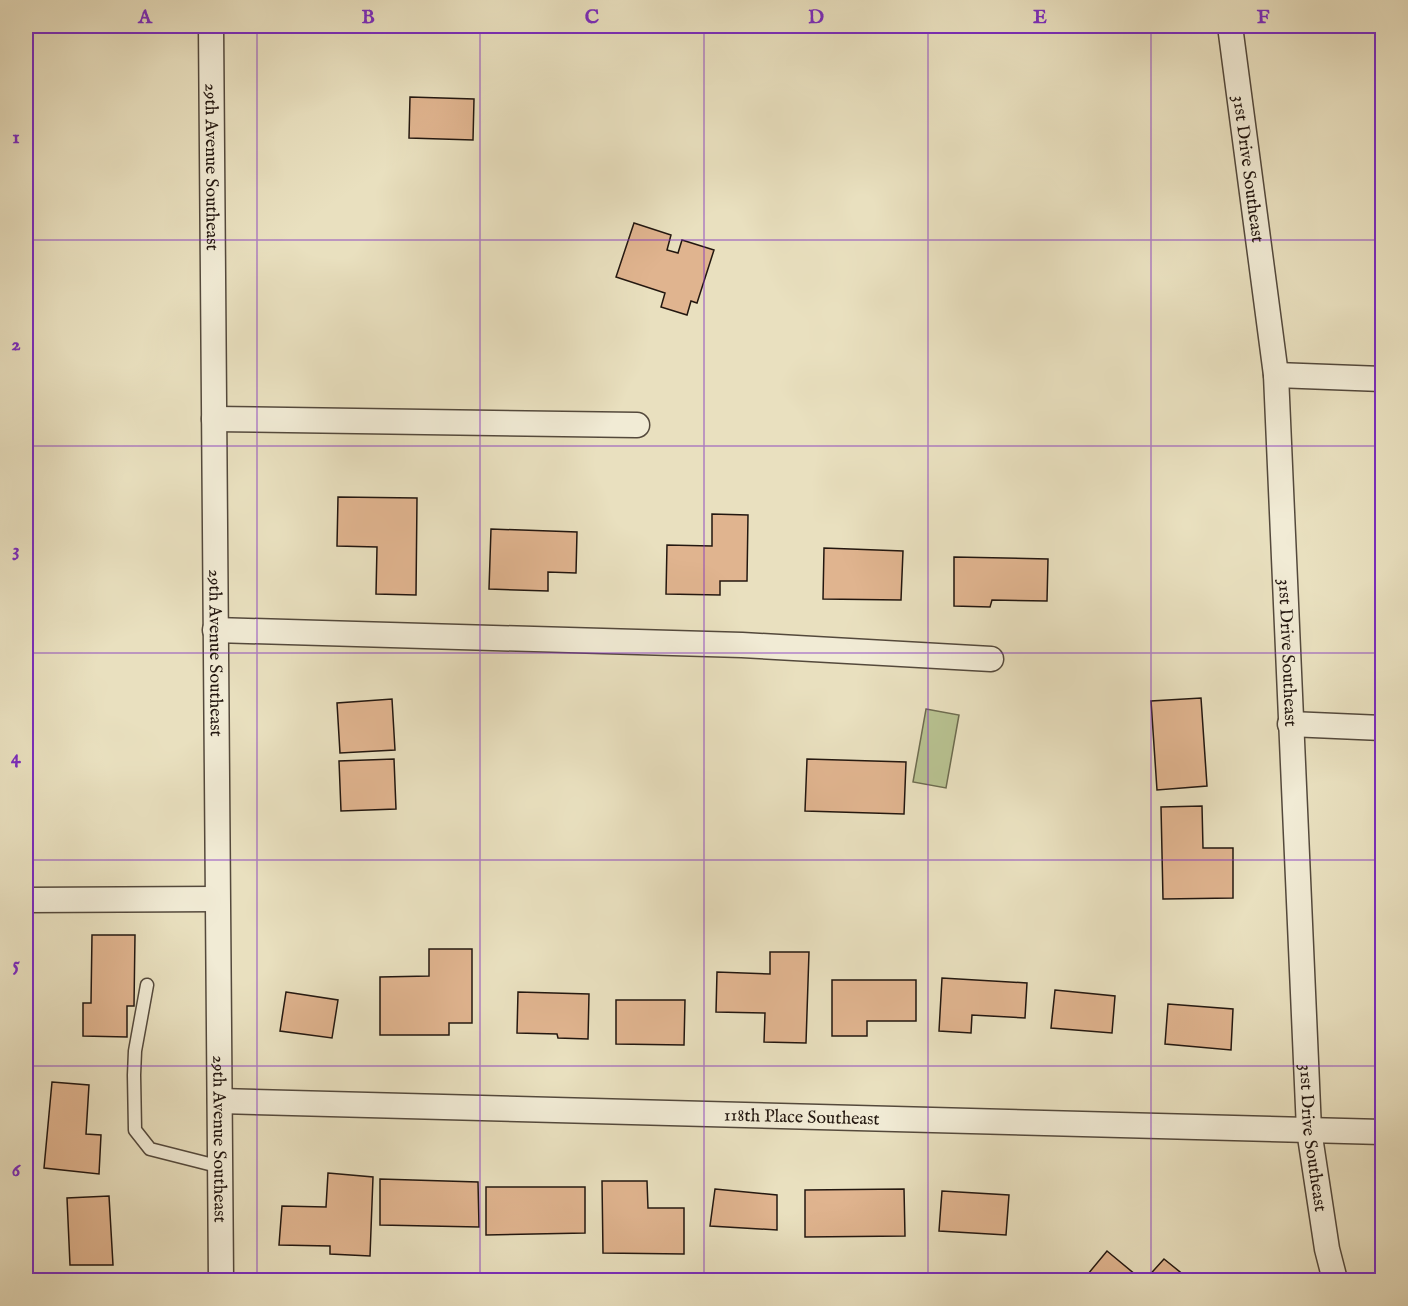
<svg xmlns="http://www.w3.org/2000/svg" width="1408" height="1306" font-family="'IM FELL English',serif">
<rect width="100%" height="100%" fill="#e9e0bf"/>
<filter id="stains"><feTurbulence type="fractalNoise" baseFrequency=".00333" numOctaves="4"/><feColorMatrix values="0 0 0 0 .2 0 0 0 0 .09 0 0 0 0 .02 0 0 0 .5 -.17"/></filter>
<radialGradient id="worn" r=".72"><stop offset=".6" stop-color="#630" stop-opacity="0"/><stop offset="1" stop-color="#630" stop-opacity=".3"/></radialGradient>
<!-- green -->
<polygon fill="#b8c291" stroke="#6e6c50" stroke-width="1.5" points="926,709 959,715 946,788 913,782"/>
<!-- building -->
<g fill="#e0b48f" stroke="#231710" stroke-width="1.5">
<polygon points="410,97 474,99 473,140 409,138"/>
<polygon points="634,223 671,235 667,250 678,253 682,240 714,250 697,303 691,301 687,315 661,307 665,293 616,277"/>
<polygon points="338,497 417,498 416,595 376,594 377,547 337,546"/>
<polygon points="712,514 748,515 747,581 720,581 720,595 666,594 667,545 712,546"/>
<polygon points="491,529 577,532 576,573 548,572 548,591 489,589"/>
<polygon points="824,548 903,551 901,600 823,599"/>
<polygon points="954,557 1048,559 1047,601 992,600 990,607 954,606"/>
<polygon points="1201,698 1207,786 1157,790 1151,701"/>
<polygon points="392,699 395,750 340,753 337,703"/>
<polygon points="394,759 396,809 341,811 339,761"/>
<polygon points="807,759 906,762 904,814 805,811"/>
<polygon points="1202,806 1203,848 1233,848 1233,898 1163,899 1161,807"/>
<polygon points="92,935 135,935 134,1006 127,1006 127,1037 83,1036 83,1003 91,1003"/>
<polygon points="429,949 472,949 472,1023 449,1023 449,1035 380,1035 380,977 429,976"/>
<polygon points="770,952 809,952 806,1043 764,1042 765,1013 716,1012 717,972 770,974"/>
<polygon points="942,978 1027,983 1025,1018 972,1015 971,1033 939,1031"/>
<polygon points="832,980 916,980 916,1021 867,1021 867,1036 832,1036"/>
<polygon points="1055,990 1115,996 1112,1033 1051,1028"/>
<polygon points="286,992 338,1000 332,1038 280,1031"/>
<polygon points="518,992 589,994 588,1039 558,1038 557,1034 517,1033"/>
<polygon points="616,1000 685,1000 684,1045 616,1044"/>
<polygon points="1168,1004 1233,1009 1231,1050 1165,1044"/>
<polygon points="52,1082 89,1085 86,1134 101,1135 99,1174 44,1168"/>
<polygon points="328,1173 373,1177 370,1256 330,1254 330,1246 279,1245 282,1206 326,1207"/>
<polygon points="380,1179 478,1182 479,1227 380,1225"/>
<polygon points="602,1181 647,1181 648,1208 684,1208 684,1254 603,1253"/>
<polygon points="486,1187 585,1187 585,1233 486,1235"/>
<polygon points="715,1189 777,1195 777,1230 710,1226"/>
<polygon points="904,1189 905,1236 805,1237 805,1190"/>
<polygon points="942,1191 1009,1195 1006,1235 939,1231"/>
<polygon points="109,1196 113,1265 70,1265 67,1198"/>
<polygon points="1107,1251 1142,1280 1083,1280"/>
<polygon points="1164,1259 1190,1280 1145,1280"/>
</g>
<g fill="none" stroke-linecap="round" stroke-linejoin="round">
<defs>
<polyline id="service" points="147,985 135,1051 134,1075 135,1130 150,1149 221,1167"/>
<g id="minor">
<path id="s1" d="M211,26L221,1280"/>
<path id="s2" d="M1230,26L1276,375L1309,1130L1327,1249L1335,1280"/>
<polyline points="1276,375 1382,379"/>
<polyline points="214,419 637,425"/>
<polyline points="215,630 742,645 991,659"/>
<polyline points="1290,724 1382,728"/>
<polyline points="26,900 217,899"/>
<path id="s3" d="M220,1101L1382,1132"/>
</g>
</defs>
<!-- service casing -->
<use href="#service" stroke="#54493c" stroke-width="15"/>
<!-- minor casing -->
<use href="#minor" stroke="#54493c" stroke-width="27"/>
<!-- service -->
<use href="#service" stroke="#f1ebd5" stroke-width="12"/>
<!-- minor -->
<use href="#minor" stroke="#f1ebd5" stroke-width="24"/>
</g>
<!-- grid -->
<path fill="none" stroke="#7b2cbf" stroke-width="1.5" stroke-opacity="0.55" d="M257,26V1280M480,26V1280M704,26V1280M928,26V1280M1151,26V1280M26,240H1382M26,446H1382M26,653H1382M26,860H1382M26,1066H1382"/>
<g text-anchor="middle" stroke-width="6" stroke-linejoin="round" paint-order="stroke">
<!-- street labels -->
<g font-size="18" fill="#231710" stroke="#f1ebd5">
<text dy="6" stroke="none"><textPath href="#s1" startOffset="141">29th Avenue Southeast</textPath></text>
<text dy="6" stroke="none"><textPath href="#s2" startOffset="144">31st Drive Southeast</textPath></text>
<text dy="6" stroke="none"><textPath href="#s1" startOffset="627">29th Avenue Southeast</textPath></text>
<text dy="6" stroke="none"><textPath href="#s2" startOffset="630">31st Drive Southeast</textPath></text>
<text dy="6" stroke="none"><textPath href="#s3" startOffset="582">118th Place Southeast</textPath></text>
<text dy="6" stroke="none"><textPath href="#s2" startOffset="1116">31st Drive Southeast</textPath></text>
<text dy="6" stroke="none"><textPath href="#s1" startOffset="1113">29th Avenue Southeast</textPath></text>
</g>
</g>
<!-- margin -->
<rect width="1408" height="1306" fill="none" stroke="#e9e0bf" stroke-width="66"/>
<rect x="33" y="33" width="1342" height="1240" fill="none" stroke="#7b2cbf" stroke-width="2"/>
<g font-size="20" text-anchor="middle" font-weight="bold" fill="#7b2cbf">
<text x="145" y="23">A</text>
<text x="368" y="23">B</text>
<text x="592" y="23">C</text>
<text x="816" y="23">D</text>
<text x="1040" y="23">E</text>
<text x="1263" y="23">F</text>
<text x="16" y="143">1</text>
<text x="16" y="350">2</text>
<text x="16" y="556">3</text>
<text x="16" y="763">4</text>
<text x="16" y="970">5</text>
<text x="16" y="1176">6</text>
</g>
<rect width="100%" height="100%" filter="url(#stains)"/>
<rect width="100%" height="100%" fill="url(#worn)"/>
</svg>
